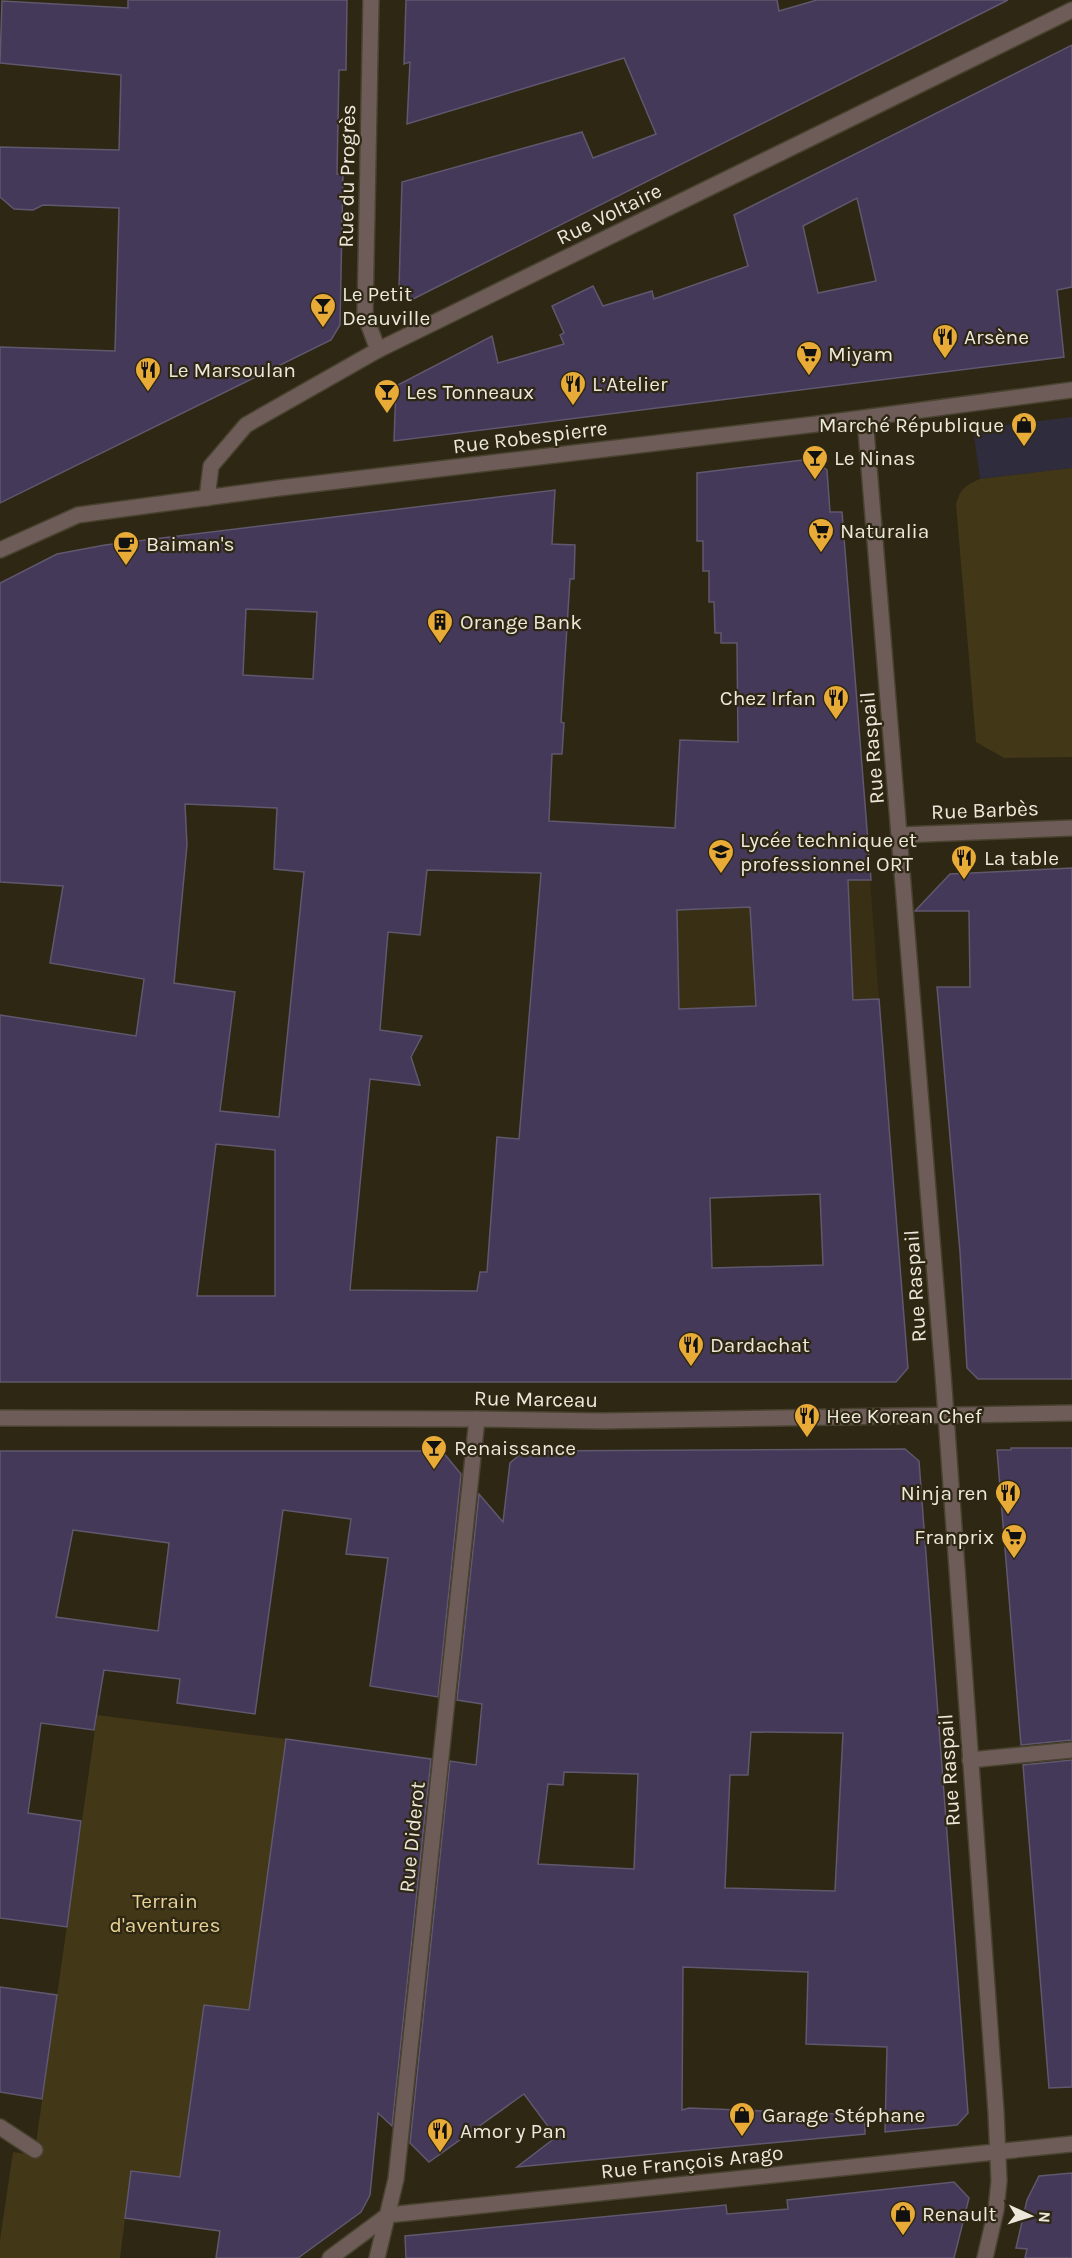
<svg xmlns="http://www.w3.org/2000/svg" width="1072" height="2258" font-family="Karla,sans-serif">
<rect width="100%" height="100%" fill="#2e2713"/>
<!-- commercial -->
<polygon fill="#2f2d3d" points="1072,417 1072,468 980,479 973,429"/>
<!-- built -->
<polygon fill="#382f14" points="680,740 860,743 879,999 679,1009 675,881 539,873 427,870 433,815 675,828"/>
<!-- green -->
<g fill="#423717">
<path d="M1072,468V757L1004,758L976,742L956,504C960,489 966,485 980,479Z"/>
<polygon points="97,1715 286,1739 249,2010 204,2005 181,2177 131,2171 120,2258 0,2258 0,2240 13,2152 34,2155 35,2150"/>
</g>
<!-- building -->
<g fill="#443958" stroke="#5f586e" stroke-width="1.5" fill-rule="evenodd">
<polygon points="128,0 347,0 346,70 339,70 337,174 343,174 340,325 331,340 0,503 0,347 115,351 119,208 43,205 33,210 14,209 0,197 0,147 119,150 121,75 0,63 2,1 128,8"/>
<polygon points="406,0 777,0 779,11 817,0 1008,0 413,299 399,288 402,182 582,132 593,158 656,134 624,58 407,124 410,62 404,64"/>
<path d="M1072,45V287L1057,290L1064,357L394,441L396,386L492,336L498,363L564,344L560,335L564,333L552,306L593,286L603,306L652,291L654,299L748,266L734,215ZM857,198L876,281L818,293L803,226Z"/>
<path d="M811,459L827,470L830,512H842L871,880H848L853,1000L879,999L908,1368L896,1382H0V1015L136,1036L144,979L50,963L63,886L0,882V583L57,554L105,545L555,490L552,544L575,545L574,579H570L561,722L564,723L562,754H552L549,821L675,828L680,740L738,742L737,643H721V633H715L714,602H709V571H703V541H697V473ZM246,609L317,612L313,679L243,675ZM185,804L277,808L274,869L304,872L279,1117L220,1111L235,992L174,983L187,845ZM427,870L541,873L519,1139L497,1137L487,1272H480L477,1291L350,1290L370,1079L420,1085L411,1057L422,1036L380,1030L388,932L420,935ZM750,907L756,1006L679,1009L677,910ZM216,1144L275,1150V1296H197ZM820,1194L823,1265L712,1268L710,1198Z"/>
<polygon points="1072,868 1072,1379 978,1379 967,1368 960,1252 937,987 970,987 969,911 915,911 950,874"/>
<polygon points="1011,1448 1072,1448 1072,1740 1021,1745 997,1450 1011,1450"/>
<path d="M905,1449L919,1461L968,2113L957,2125L885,2132L887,2047L806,2044L808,1972L683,1967L682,2110L689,2108L865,2115V2134L517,2167L556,2137L524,2094L429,2162L410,2143L450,1761L476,1765L479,1735L482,1704L457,1700L479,1494L503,1522L510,1463L524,1451ZM751,1732L843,1733L835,1891L725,1888L730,1775H748ZM564,1772L638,1774L634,1869L538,1864L548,1784L563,1785Z"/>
<path d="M0,1451H442L461,1474L438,1697L370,1686L388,1558L346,1554L351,1519L283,1510L255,1714L177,1703L180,1679L104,1670L94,1730L41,1723L28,1813L81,1821L67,1927L0,1918ZM73,1530L169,1543L158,1631L56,1617Z"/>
<polygon points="286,1739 431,1759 392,2126 378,2113 370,2195 361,2212 298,2258 216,2258 220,2231 125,2218 131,2171 180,2177 204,2005 249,2010"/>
<polygon points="1072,1760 1072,2087 1049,2088 1023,1765"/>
<polygon points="0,1987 57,1995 42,2099 0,2092"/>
<polygon points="1072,2173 1072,2258 1025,2258 1027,2249 1016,2248 1027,2200 1039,2176"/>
<polygon points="954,2182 969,2198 954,2258 406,2258 405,2236 726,2205 727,2214 788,2209 787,2200"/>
</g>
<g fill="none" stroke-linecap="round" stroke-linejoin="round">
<defs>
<g id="minor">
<polyline points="371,0 365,315 378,350"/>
<polyline points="865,418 943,1374 996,2112 999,2181 996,2210 985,2258"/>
<polyline points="207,498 211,466 246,425 378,350 1072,10"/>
<polyline points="0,550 78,515 279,488 817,424 1072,390"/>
<polyline points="900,835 1072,828"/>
<polyline points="0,1418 477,1419 602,1421 1072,1413"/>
<polyline points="970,1760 1072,1750"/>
<polyline points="0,2127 35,2150"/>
<polyline points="330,2258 388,2215 1072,2144"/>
<polyline points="377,2258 396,2179 477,1419"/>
</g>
</defs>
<!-- minor casing -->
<use href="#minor" stroke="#49422f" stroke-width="18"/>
<!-- minor -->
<use href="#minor" stroke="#6d5c58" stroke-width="15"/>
</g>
<!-- icons -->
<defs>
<symbol id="bar-pin" viewBox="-11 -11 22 30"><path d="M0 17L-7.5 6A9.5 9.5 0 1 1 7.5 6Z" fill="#e8ab37" stroke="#2e2713"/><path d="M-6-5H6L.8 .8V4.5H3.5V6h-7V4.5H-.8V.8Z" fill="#111"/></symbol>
<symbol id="restaurant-pin" viewBox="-11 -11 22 30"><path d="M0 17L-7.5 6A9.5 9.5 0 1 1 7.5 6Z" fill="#e8ab37" stroke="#2e2713"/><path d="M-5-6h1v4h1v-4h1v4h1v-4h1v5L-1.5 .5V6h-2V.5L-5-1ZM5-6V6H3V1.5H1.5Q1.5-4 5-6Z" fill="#111"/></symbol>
<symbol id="supermarket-pin" viewBox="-11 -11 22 30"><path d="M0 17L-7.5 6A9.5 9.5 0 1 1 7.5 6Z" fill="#e8ab37" stroke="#2e2713"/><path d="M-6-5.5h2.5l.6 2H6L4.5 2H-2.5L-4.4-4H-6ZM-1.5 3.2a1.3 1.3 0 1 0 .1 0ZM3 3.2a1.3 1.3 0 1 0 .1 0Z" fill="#111"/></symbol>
<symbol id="shop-pin" viewBox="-11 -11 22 30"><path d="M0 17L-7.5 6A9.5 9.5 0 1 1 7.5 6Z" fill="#e8ab37" stroke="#2e2713"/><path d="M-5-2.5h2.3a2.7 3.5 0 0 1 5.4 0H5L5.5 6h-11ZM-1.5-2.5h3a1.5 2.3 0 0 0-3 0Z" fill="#111"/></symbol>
<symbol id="cafe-pin" viewBox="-11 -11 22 30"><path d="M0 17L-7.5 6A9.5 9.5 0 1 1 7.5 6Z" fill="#e8ab37" stroke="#2e2713"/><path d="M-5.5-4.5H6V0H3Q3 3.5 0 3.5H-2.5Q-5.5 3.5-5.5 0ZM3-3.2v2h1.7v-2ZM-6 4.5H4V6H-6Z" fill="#111"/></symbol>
<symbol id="building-pin" viewBox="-11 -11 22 30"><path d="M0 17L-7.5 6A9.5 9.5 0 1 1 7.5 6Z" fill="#e8ab37" stroke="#2e2713"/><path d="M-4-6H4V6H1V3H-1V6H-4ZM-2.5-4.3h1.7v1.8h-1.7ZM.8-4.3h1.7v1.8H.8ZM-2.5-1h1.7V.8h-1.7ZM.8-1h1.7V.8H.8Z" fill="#111"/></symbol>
<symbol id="school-pin" viewBox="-11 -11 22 30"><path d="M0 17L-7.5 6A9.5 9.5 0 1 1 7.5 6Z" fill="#e8ab37" stroke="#2e2713"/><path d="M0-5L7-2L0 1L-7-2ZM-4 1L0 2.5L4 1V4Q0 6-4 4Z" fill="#111"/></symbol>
</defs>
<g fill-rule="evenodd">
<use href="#bar-pin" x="308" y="291" width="30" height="40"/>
<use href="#restaurant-pin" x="930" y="322" width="30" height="40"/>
<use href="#supermarket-pin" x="794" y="339" width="30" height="40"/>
<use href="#restaurant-pin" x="133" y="355" width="30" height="40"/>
<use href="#restaurant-pin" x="558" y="369" width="30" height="40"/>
<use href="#bar-pin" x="372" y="377" width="30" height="40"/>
<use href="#shop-pin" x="1009" y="410" width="30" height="40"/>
<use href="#bar-pin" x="800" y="443" width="30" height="40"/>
<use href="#supermarket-pin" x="806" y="516" width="30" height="40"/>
<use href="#cafe-pin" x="111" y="529" width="30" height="40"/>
<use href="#building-pin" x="425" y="607" width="30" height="40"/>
<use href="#restaurant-pin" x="821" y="683" width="30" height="40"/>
<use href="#school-pin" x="706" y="837" width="30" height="40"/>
<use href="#restaurant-pin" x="949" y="843" width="30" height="40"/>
<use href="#restaurant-pin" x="676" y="1330" width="30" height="40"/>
<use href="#restaurant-pin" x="792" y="1401" width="30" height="40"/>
<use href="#bar-pin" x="419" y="1433" width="30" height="40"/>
<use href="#restaurant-pin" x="993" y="1478" width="30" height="40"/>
<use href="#supermarket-pin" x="999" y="1522" width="30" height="40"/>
<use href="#shop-pin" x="727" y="2100" width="30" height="40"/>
<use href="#restaurant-pin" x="425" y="2116" width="30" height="40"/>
<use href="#shop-pin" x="888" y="2199" width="30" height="40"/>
</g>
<g text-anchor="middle" stroke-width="4.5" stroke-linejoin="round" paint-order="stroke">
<!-- street labels -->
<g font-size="21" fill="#ece8db" stroke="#2e2713">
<text transform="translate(347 176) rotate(-89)" y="7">Rue du Progrès</text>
<text transform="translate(609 214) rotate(-26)" y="7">Rue Voltaire</text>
<text transform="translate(530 437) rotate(-7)" y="7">Rue Robespierre</text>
<text transform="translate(872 748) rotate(-95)" y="7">Rue Raspail</text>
<text transform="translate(985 810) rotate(-2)" y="7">Rue Barbès</text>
<text transform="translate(915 1286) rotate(-94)" y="7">Rue Raspail</text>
<text transform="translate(536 1399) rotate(1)" y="7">Rue Marceau</text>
<text transform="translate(949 1770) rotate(-94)" y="7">Rue Raspail</text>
<text transform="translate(412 1837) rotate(-84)" y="7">Rue Diderot</text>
<text transform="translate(692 2162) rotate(-6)" y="7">Rue François Arago</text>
</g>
<!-- poi labels -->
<g font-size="21" fill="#ece8db" stroke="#2e2713" text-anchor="start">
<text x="342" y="301">Le Petit<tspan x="342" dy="24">Deauville</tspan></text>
<text x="964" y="344">Arsène</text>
<text x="828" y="361">Miyam</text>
<text x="168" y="377">Le Marsoulan</text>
<text x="592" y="391">L’Atelier</text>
<text x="406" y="399">Les Tonneaux</text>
<text x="1004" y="432" text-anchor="end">Marché République</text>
<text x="834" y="465">Le Ninas</text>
<text x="840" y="538">Naturalia</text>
<text x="146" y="551">Baiman's</text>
<text x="460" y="629">Orange Bank</text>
<text x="816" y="705" text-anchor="end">Chez Irfan</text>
<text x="740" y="847">Lycée technique et<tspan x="740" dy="24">professionnel ORT</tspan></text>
<text x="984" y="865">La table</text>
<text x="710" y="1352">Dardachat</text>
<text x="826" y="1423">Hee Korean Chef</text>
<text x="454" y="1455">Renaissance</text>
<text x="988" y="1500" text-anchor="end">Ninja ren</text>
<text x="994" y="1544" text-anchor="end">Franprix</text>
<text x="762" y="2122">Garage Stéphane</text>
<text x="460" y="2138">Amor y Pan</text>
<text x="922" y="2221">Renault</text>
</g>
<!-- park labels -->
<g font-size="21" fill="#e8d295" stroke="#2e2713">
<text x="165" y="1908">Terrain<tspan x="165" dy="24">d'aventures</tspan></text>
</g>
</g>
<!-- north arrow -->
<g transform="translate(1030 2216) rotate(94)" stroke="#2e2713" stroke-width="4.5" paint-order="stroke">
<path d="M0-4.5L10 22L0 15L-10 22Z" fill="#ece8db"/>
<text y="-9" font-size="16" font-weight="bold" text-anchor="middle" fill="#ece8db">N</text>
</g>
</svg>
